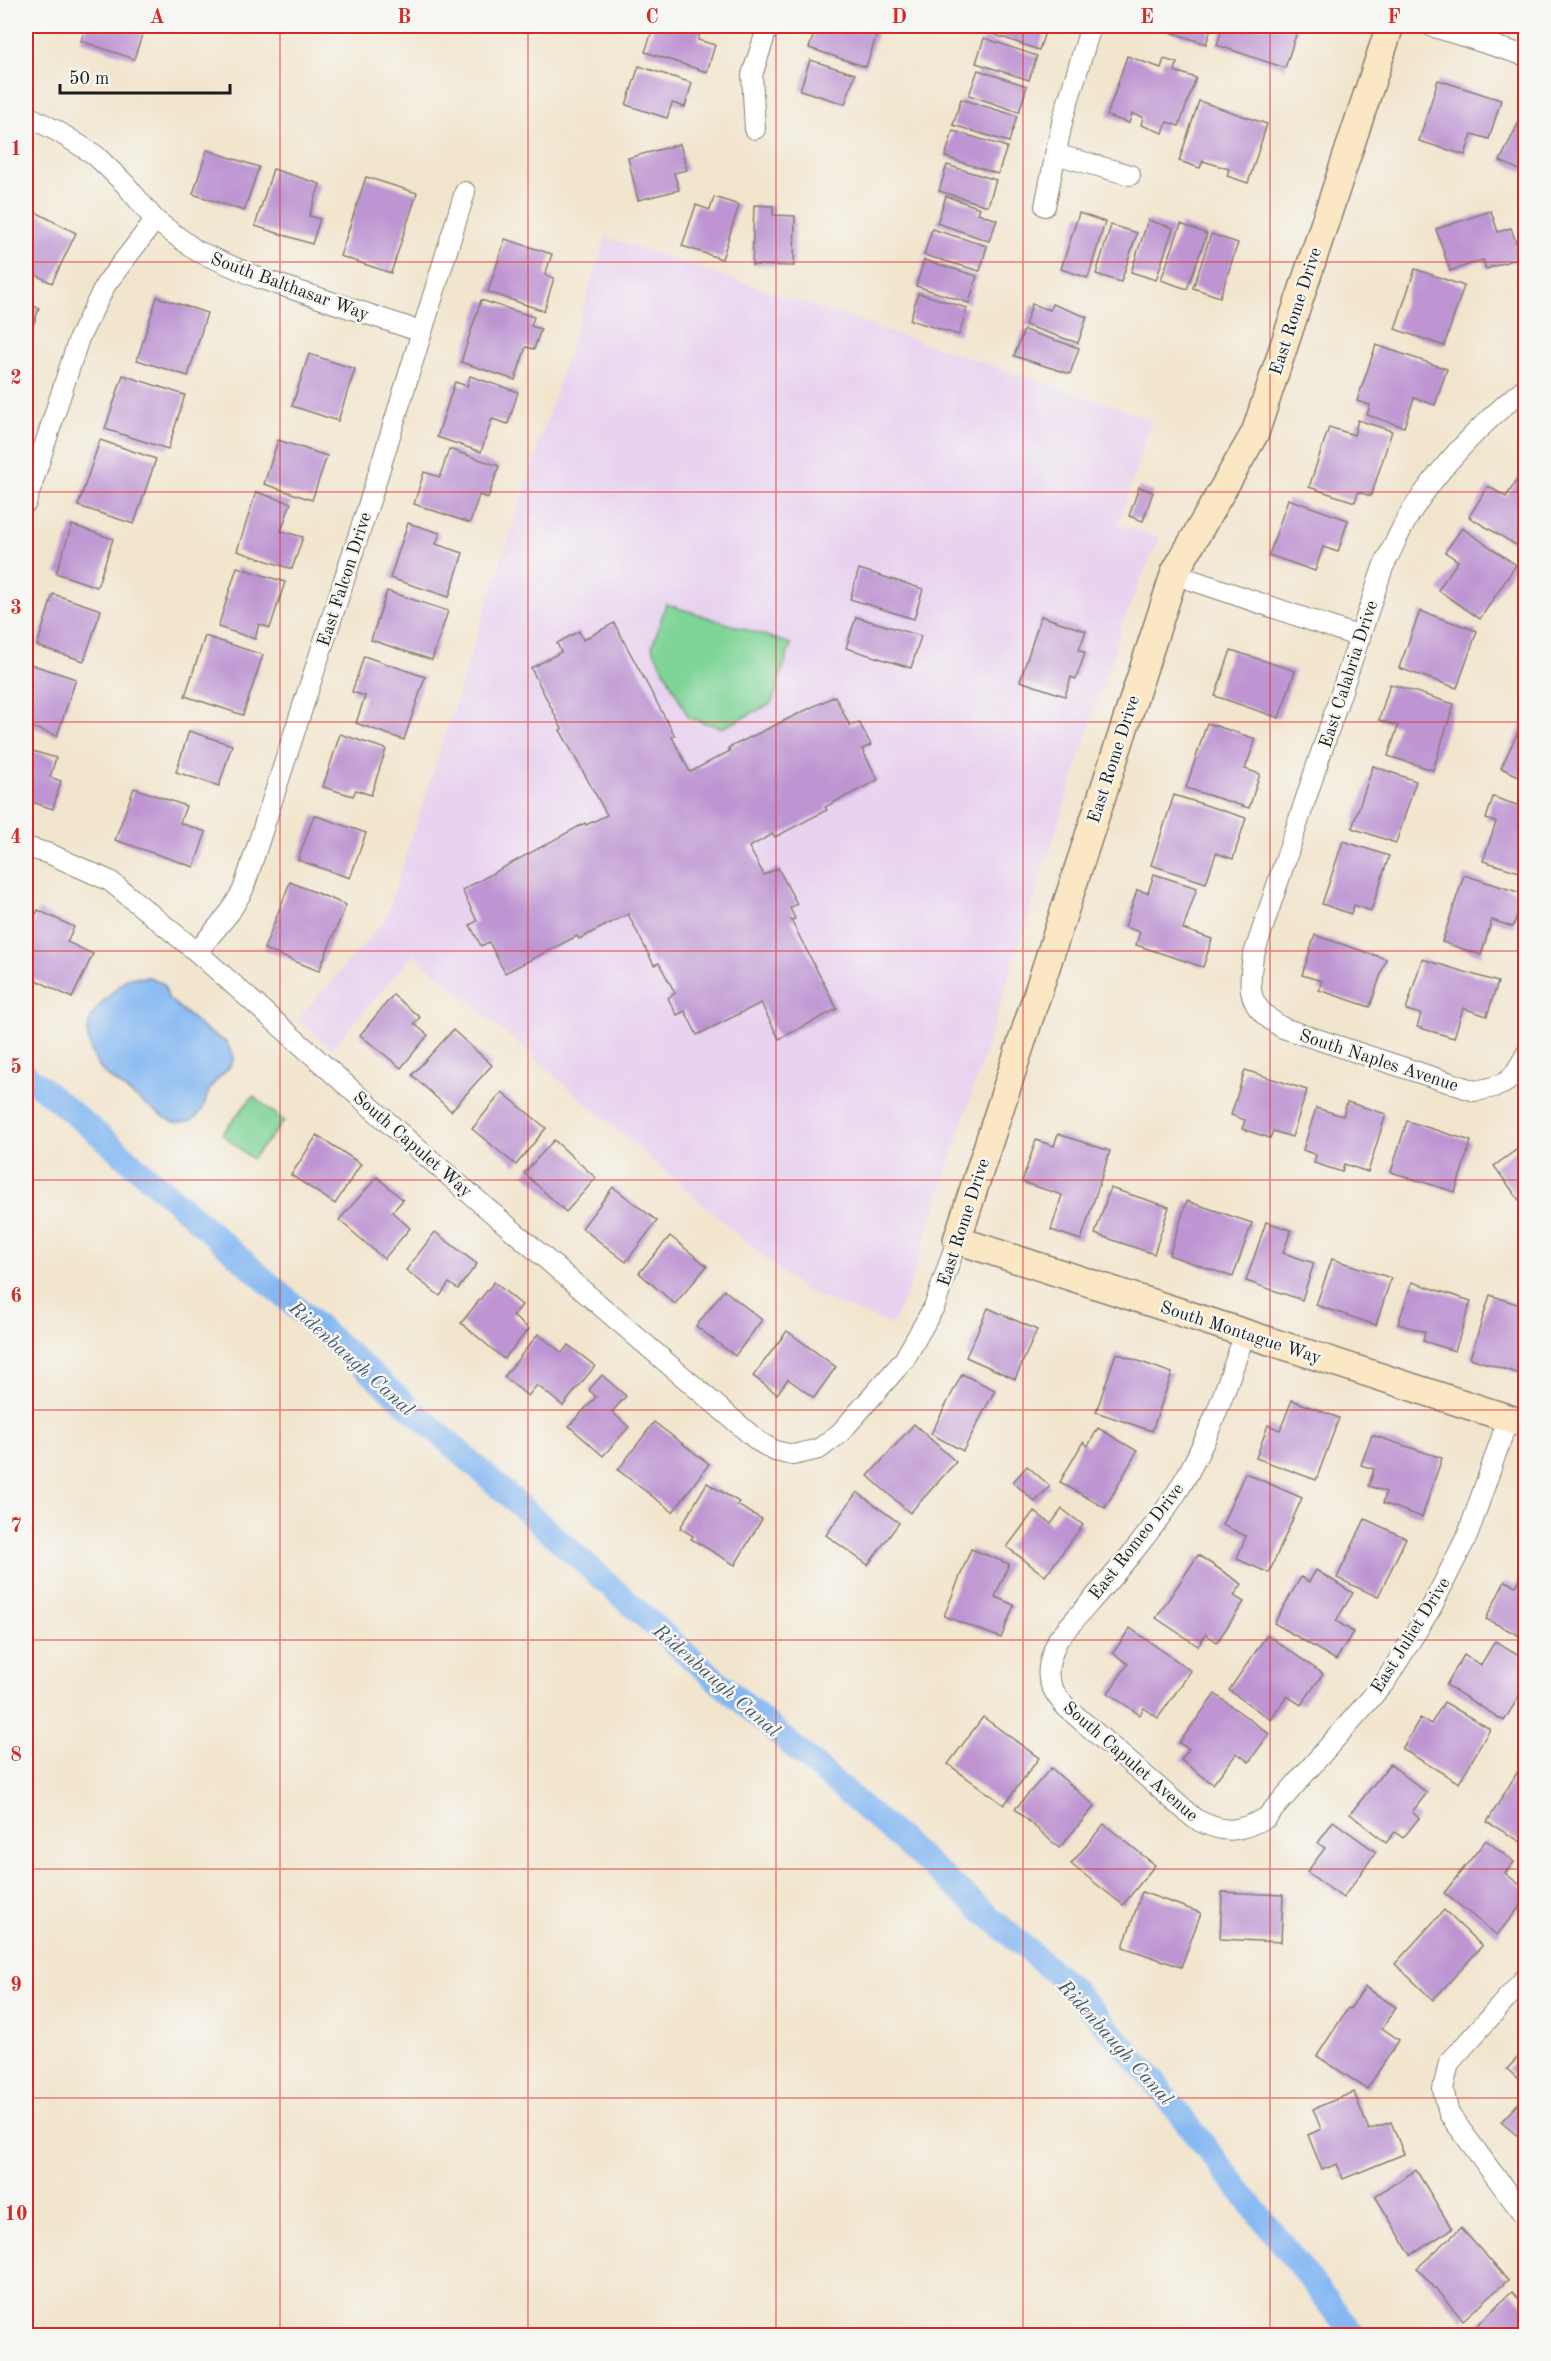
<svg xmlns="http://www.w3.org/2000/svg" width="1551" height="2361" font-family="'Old Standard TT',serif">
<rect width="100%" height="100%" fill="#f6f6f2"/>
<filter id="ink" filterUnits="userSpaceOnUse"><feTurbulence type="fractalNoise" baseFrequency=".0167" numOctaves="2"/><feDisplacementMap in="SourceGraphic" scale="12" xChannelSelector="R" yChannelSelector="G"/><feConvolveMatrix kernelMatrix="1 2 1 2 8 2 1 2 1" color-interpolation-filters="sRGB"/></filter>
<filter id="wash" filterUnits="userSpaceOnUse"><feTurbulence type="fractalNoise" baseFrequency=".008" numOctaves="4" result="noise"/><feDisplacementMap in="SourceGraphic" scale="24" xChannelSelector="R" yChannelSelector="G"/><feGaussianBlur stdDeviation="1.35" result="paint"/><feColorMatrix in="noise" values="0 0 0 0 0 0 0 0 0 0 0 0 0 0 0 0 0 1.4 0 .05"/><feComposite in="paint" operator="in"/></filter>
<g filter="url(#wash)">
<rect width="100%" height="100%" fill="#f2e5ce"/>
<!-- built -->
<polygon fill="#e8d2ef" points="606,237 1152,419 1118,525 1160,538 1140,580 1121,629 909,1289 892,1325 802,1290 414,954 331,1049 298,1019 385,920"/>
<!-- green -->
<g fill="#7fd497" stroke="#4e785a" stroke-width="1.5">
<polygon points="666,604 791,644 772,703 723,728 689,718 652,647"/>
<polygon points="253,1096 284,1121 252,1159 222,1134"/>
</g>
<!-- water -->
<path fill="#85b8f2" stroke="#506a87" stroke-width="1.5" d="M149,977L164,984L168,998L204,1029L226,1042L234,1057C229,1074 217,1075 210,1089C204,1100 205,1113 192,1120C189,1122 178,1123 174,1122C165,1120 105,1076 100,1068C92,1056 85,1038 89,1024C94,1006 115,991 127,978Z"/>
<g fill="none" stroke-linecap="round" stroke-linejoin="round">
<!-- canal -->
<polyline stroke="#85b8f2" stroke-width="24" points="26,1075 108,1142 371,1373 683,1651 1074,1990 1144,2069 1355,2336"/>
</g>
<g id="blocks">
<!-- building -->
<g fill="#be94d2">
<polygon points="86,26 145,26 134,59 81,41"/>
<polygon points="654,26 702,26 698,40 715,45 707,72 645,52"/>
<polygon points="817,26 830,27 873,26 879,28 866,67 809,48"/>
<polygon points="986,26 1047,26 1039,50 984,31"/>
<polygon points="1153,26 1212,26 1206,44"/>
<polygon points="1223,26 1299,26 1285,68 1217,45"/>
<polygon points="984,38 1037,56 1029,80 976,63"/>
<polygon points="1127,56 1161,68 1164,59 1177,63 1175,71 1196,78 1179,126 1167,122 1163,133 1141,125 1143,117 1132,114 1129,123 1107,116"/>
<polygon points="810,60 855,74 845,104 800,90"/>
<polygon points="639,66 692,83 685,107 672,103 667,118 626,105"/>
<polygon points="978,70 1027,86 1019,112 969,95"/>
<polygon points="1438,80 1501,100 1489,139 1472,134 1465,155 1419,141"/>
<polygon points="961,99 1017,116 1009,142 953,125"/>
<polygon points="1199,101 1267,124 1248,183 1227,176 1229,169 1203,161 1200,168 1179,161"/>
<polygon points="1521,118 1526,120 1526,173 1500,161"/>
<polygon points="953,131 1007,147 998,174 945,157"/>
<polygon points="680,144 687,170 674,173 679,190 638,200 628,158"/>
<polygon points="207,150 259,167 244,211 193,194"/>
<polygon points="947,165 996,180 988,206 939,191"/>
<polygon points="273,169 320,184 309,216 320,219 312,244 255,226"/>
<polygon points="366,177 417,193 391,273 340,256"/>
<polygon points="946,196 980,208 978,213 997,220 989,241 937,223"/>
<polygon points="714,197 739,205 722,259 682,246 696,205 710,210"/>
<polygon points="754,205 773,206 773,215 795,216 794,266 752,265"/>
<polygon points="26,207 76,233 52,283 26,270"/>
<polygon points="1491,211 1498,232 1511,228 1521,257 1486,269 1483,260 1450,271 1436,229"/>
<polygon points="1079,213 1105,222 1088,278 1061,269"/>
<polygon points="1148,220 1173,228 1156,280 1131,272"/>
<polygon points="1181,224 1207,234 1187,289 1161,280"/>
<polygon points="1111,225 1137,233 1121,282 1096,274"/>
<polygon points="932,229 987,246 980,271 924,255"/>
<polygon points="1211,234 1238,243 1220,297 1193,288"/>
<polygon points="505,239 552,254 545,275 554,278 544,311 488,292"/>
<polygon points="924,260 977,276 969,303 916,286"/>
<polygon points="1415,269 1464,286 1444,346 1395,329"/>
<polygon points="918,293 967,308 959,335 910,320"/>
<polygon points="157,297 207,313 188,376 137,360"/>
<polygon points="481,300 534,317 531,326 541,329 534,349 526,347 515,380 461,362"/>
<polygon points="26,304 39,308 26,348"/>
<polygon points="1032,304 1050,310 1052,304 1087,317 1078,343 1025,325"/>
<polygon points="1024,330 1079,348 1070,374 1014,356"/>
<polygon points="1376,345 1447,369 1435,405 1414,398 1404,427 1367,415 1370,405 1357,401"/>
<polygon points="309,354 355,369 338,421 292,406"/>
<polygon points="123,375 185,395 168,449 105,429"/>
<polygon points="470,376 518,392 508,424 492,419 481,452 437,437 455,382 467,386"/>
<polygon points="1358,420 1392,431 1371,496 1358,492 1355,502 1309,487 1329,427 1354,435"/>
<polygon points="100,440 156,459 134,524 78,506"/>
<polygon points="278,440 327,456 312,500 264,484"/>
<polygon points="449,449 499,466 488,498 479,495 470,523 414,504 424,472 440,477"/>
<polygon points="1521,473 1526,476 1526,551 1469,517 1488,486 1506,497"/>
<polygon points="1139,487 1153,492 1143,521 1129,516"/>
<polygon points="256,492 291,503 281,531 303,537 292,569 237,551"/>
<polygon points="1288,499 1348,520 1338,552 1323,547 1315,571 1269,555"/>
<polygon points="408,523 440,533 436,544 463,553 449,597 390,578"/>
<polygon points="72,525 113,539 97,587 56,573"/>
<polygon points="1462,528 1516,565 1480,619 1438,590 1458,561 1445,552"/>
<polygon points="237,567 285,582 270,628 259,624 255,639 218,627"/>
<polygon points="859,569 923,589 914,619 850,599"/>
<polygon points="387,591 448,611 432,660 371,640"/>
<polygon points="53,594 101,610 84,661 37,646"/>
<polygon points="1420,611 1477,631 1457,688 1399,668"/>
<polygon points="1041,616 1086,631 1079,650 1085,653 1076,679 1071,677 1065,696 1020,681"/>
<polygon points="856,617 921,636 911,668 846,648"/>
<polygon points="614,623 675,736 672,737 690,772 730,751 728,748 835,696 850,726 859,722 871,745 862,749 878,780 825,807 827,810 775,837 773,834 749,847 764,875 778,868 797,904 790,908 795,919 791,920 837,1009 779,1039 761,1003 697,1035 685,1011 677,1015 668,998 675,993 659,963 654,965 628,914 579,939 577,936 505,973 489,942 481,946 470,925 477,921 462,890 585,823 586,825 607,815 560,730 562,729 531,668 561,652 557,643 579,631 583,640"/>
<polygon points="205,636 263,655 243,715 185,696"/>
<polygon points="1231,650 1295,671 1279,718 1215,696"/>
<polygon points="364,656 425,677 404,740 356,723 365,696 352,692"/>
<polygon points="27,663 76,679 57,736 26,725 26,715 30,702 26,701 26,668"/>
<polygon points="1390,684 1454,704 1433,770 1388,756 1398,726 1379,720"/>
<polygon points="1526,715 1526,779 1501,768"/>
<polygon points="1207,723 1256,739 1245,769 1260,774 1249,808 1186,788"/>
<polygon points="189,731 232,745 219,786 176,772"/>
<polygon points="340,734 386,749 371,795 356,790 353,796 323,787"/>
<polygon points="26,749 56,758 50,777 61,781 53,809 26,800"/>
<polygon points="1373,766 1416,781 1396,843 1352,828"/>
<polygon points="134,788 186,806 180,823 206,832 194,867 115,840"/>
<polygon points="1174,795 1246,818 1233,859 1216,853 1206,883 1151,865"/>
<polygon points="1493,797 1526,808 1526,874 1483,861 1496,822 1486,819"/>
<polygon points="314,815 366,833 350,878 298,860"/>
<polygon points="1343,841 1389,856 1371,911 1354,905 1351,914 1322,904"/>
<polygon points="1154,874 1197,888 1183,929 1212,939 1203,967 1136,945 1140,932 1125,927 1137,890 1148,893"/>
<polygon points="1464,875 1524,894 1513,927 1492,920 1481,955 1442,942"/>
<polygon points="290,882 346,905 319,971 264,949"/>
<polygon points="38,910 74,927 67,942 93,954 72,998 26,975 26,963 31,953 26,950 26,936"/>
<polygon points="1315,935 1386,959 1370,1007 1319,990 1322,981 1302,975"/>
<polygon points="1422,959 1498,982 1487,1016 1463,1008 1454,1038 1417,1027 1421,1014 1406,1010"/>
<polygon points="393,995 420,1017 414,1024 428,1035 401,1068 360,1035"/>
<polygon points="453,1030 492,1065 451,1111 412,1075"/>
<polygon points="1245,1070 1307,1090 1292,1137 1273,1131 1270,1138 1242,1129 1245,1120 1231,1115"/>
<polygon points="502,1092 546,1128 516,1165 472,1129"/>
<polygon points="1347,1102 1386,1114 1368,1172 1344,1164 1342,1172 1314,1163 1316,1155 1303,1150 1316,1108 1343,1116"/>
<polygon points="1407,1121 1471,1141 1455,1192 1391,1172"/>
<polygon points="1058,1134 1110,1151 1081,1240 1051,1230 1062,1195 1022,1182 1036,1140 1054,1146"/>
<polygon points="317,1135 361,1164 335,1204 291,1175"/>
<polygon points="554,1140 596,1178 566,1212 524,1173"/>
<polygon points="1526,1143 1526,1196 1519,1200 1494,1166"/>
<polygon points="377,1177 403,1200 392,1212 410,1228 384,1259 339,1220"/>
<polygon points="613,1187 657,1221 626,1262 582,1228"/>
<polygon points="1110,1188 1169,1207 1154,1254 1095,1234"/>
<polygon points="1187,1201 1252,1223 1233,1277 1169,1255"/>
<polygon points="1266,1222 1291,1230 1283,1253 1314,1263 1302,1300 1246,1281"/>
<polygon points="435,1232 477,1264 458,1289 449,1283 440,1296 406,1270"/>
<polygon points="670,1236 707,1266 675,1304 639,1273"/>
<polygon points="1332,1259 1391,1278 1376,1325 1316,1305"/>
<polygon points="494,1282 522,1305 513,1316 529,1329 504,1359 461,1323"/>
<polygon points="1412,1282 1471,1301 1455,1351 1423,1341 1425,1332 1398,1324"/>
<polygon points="724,1290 762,1320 735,1356 696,1326"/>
<polygon points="1490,1295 1526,1307 1526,1376 1470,1358"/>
<polygon points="988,1308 1037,1330 1015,1379 966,1357"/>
<polygon points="787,1331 836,1367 814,1398 788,1379 777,1394 753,1376"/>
<polygon points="538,1334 562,1353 568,1345 595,1366 563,1406 537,1385 528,1396 504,1377"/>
<polygon points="1116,1353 1172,1373 1152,1431 1096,1412"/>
<polygon points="962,1374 995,1390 963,1451 931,1434"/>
<polygon points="602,1375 626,1396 612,1412 629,1427 603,1456 569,1426 596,1397 589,1390"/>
<polygon points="1292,1400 1339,1418 1316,1480 1256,1458 1268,1425 1280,1430"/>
<polygon points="654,1422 709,1464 673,1512 618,1470"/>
<polygon points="914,1424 956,1462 910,1513 868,1476"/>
<polygon points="1098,1428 1137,1451 1105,1508 1060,1482 1083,1442 1088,1446"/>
<polygon points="1372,1435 1442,1458 1422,1517 1383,1503 1386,1492 1369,1486 1374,1469 1361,1465"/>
<polygon points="1027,1466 1050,1486 1035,1502 1013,1482"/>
<polygon points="1245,1473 1302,1498 1269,1573 1237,1559 1246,1536 1222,1525"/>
<polygon points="707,1483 739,1502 737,1505 762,1519 735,1565 691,1539 693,1536 680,1528"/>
<polygon points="857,1492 899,1523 868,1565 826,1535"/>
<polygon points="1062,1509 1083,1525 1045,1576 1007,1547 1034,1511 1051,1524"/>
<polygon points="1365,1519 1406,1538 1378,1597 1337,1578"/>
<polygon points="971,1549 1009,1564 995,1597 1014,1605 1001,1638 944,1616"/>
<polygon points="1198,1555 1242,1584 1234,1596 1244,1602 1217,1642 1206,1634 1198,1646 1156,1618"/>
<polygon points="1526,1568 1526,1639 1486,1619 1505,1581 1516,1586"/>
<polygon points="1316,1570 1353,1593 1336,1621 1353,1632 1336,1660 1274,1623 1301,1577 1309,1582"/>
<polygon points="1130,1628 1191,1671 1158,1718 1144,1708 1140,1715 1108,1693 1128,1664 1113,1653"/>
<polygon points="1267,1635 1323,1674 1301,1705 1287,1696 1271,1720 1229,1690"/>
<polygon points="1495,1641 1526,1659 1526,1685 1504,1721 1446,1685 1464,1655 1481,1665"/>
<polygon points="1215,1694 1269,1734 1249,1762 1237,1753 1213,1784 1181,1760 1189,1749 1179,1743"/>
<polygon points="1444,1702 1490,1729 1459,1783 1402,1749 1420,1718 1431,1724"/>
<polygon points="983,1717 1039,1758 1004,1805 948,1764"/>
<polygon points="1526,1758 1526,1845 1487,1822"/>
<polygon points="1390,1764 1427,1793 1412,1812 1419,1818 1403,1838 1395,1832 1386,1843 1350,1814"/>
<polygon points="1051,1768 1095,1806 1059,1848 1015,1809"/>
<polygon points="1333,1821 1376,1852 1343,1898 1307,1872 1325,1848 1318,1843"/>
<polygon points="1104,1824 1155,1865 1123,1905 1071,1864"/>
<polygon points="1486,1840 1514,1862 1505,1873 1526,1890 1526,1899 1497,1935 1444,1893"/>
<polygon points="1142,1892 1201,1913 1181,1967 1123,1947"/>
<polygon points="1222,1892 1283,1895 1281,1942 1220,1939"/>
<polygon points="1444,1910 1482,1946 1433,2000 1395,1964"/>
<polygon points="1365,1987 1396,2007 1382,2028 1399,2040 1367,2089 1317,2056 1348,2008 1350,2009"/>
<polygon points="1526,2049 1526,2086 1507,2069"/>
<polygon points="1354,2092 1369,2130 1391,2122 1404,2154 1343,2179 1337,2164 1322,2170 1308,2135 1321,2129 1313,2109"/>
<polygon points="1526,2095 1526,2143 1501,2122"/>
<polygon points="1416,2170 1452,2229 1411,2255 1375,2196"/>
<polygon points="1461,2228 1508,2280 1463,2320 1417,2268"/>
<polygon points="1512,2292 1526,2306 1526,2336 1481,2336 1474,2328"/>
</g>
</g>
</g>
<g filter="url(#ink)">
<use href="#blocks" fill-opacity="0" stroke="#878075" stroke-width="1.5"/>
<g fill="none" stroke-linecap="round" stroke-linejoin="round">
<defs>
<g id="street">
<polyline points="1431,26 1526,56"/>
<polyline points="26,115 57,131 95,155 125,184 155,220 197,251 259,278 422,332"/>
<polyline points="755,129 752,75 768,26"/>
<polyline points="1055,154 1130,175"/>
<polyline points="1045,206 1063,118 1091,26"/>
<path d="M1526,387C1482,423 1444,461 1413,509C1401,527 1393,548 1383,567L1253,957C1247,995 1250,1008 1283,1028L1475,1091C1508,1085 1511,1083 1526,1054"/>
<polyline points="26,503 79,338 106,284 155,220"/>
<polyline points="1174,574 1360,637"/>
<polyline points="26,847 50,854 110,881 197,952 419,1150 758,1441 775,1451 793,1455 819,1449 840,1433 904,1360 935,1305 957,1240"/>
<polyline points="197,952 230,912 243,890 372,494 465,192"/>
<path d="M1245,1333C1226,1388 1209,1440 1179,1489C1145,1543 1099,1591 1058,1639C1044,1670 1044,1683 1067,1708L1195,1819C1224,1834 1236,1833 1266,1818L1385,1682L1431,1608L1468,1534L1508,1419"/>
<polyline points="1526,1977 1449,2063 1443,2089 1449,2114 1526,2218"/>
</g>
<polyline id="secondary" points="1390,26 1255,433 1175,572 957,1240 1526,1424"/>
</defs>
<!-- street casing -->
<use href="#street" stroke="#878075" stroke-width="22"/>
<!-- secondary casing -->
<use href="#secondary" stroke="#878075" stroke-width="30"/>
<!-- street -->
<use href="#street" stroke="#fff" stroke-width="20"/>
<!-- secondary -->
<use href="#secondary" stroke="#fbe7c3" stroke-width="27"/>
</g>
</g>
<!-- grid -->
<path fill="none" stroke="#d62828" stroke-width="1.5" stroke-opacity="0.55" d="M280,26V2336M528,26V2336M776,26V2336M1023,26V2336M1270,26V2336M26,262H1526M26,492H1526M26,722H1526M26,951H1526M26,1180H1526M26,1410H1526M26,1640H1526M26,1869H1526M26,2098H1526"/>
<g text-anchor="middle" stroke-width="5" stroke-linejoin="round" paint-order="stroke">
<!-- street labels -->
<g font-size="18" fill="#1c1c1c" stroke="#f6f6f2">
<text transform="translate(290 286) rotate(20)" y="6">South Balthasar Way</text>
<text transform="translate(1295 311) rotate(-72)" y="6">East Rome Drive</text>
<text transform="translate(344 579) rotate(-72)" y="6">East Falcon Drive</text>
<text transform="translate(1348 674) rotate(-72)" y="6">East Calabria Drive</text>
<text transform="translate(1113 759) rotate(-72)" y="6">East Rome Drive</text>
<text transform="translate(1379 1060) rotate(18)" y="6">South Naples Avenue</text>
<text transform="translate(413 1144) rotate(41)" y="6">South Capulet Way</text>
<text transform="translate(963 1222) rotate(-72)" y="6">East Rome Drive</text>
<text transform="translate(1241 1332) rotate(18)" y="6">South Montague Way</text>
<text transform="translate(1136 1541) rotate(-52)" y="6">East Romeo Drive</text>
<text transform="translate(1410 1635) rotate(-58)" y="6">East Juliet Drive</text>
<text transform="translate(1131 1761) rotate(41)" y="6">South Capulet Avenue</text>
</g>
<!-- water labels -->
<g font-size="20" font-style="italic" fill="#465a72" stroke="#f6f6f2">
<text transform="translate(352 1358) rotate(42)" y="7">Ridenbaugh Canal</text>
<text transform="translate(717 1680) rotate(41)" y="7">Ridenbaugh Canal</text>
<text transform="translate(1116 2042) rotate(48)" y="7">Ridenbaugh Canal</text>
</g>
</g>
<!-- margin -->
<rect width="1551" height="2361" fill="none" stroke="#f6f6f2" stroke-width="66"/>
<!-- scale -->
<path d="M60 84v9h170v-9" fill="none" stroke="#1c1c1c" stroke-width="3"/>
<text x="69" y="84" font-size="18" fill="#1c1c1c" stroke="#f6f6f2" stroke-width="4.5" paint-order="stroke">50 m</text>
<rect x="33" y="33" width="1485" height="2295" fill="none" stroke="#d62828" stroke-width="2"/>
<g font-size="20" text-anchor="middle" font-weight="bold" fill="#d62828">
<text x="157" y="23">A</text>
<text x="404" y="23">B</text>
<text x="652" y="23">C</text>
<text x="899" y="23">D</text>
<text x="1147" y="23">E</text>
<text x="1394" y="23">F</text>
<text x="16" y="155">1</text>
<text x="16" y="384">2</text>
<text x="16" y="614">3</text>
<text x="16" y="843">4</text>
<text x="16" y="1073">5</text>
<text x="16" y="1302">6</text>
<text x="16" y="1532">7</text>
<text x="16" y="1761">8</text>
<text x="16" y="1991">9</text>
<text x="16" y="2220">10</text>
</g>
</svg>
